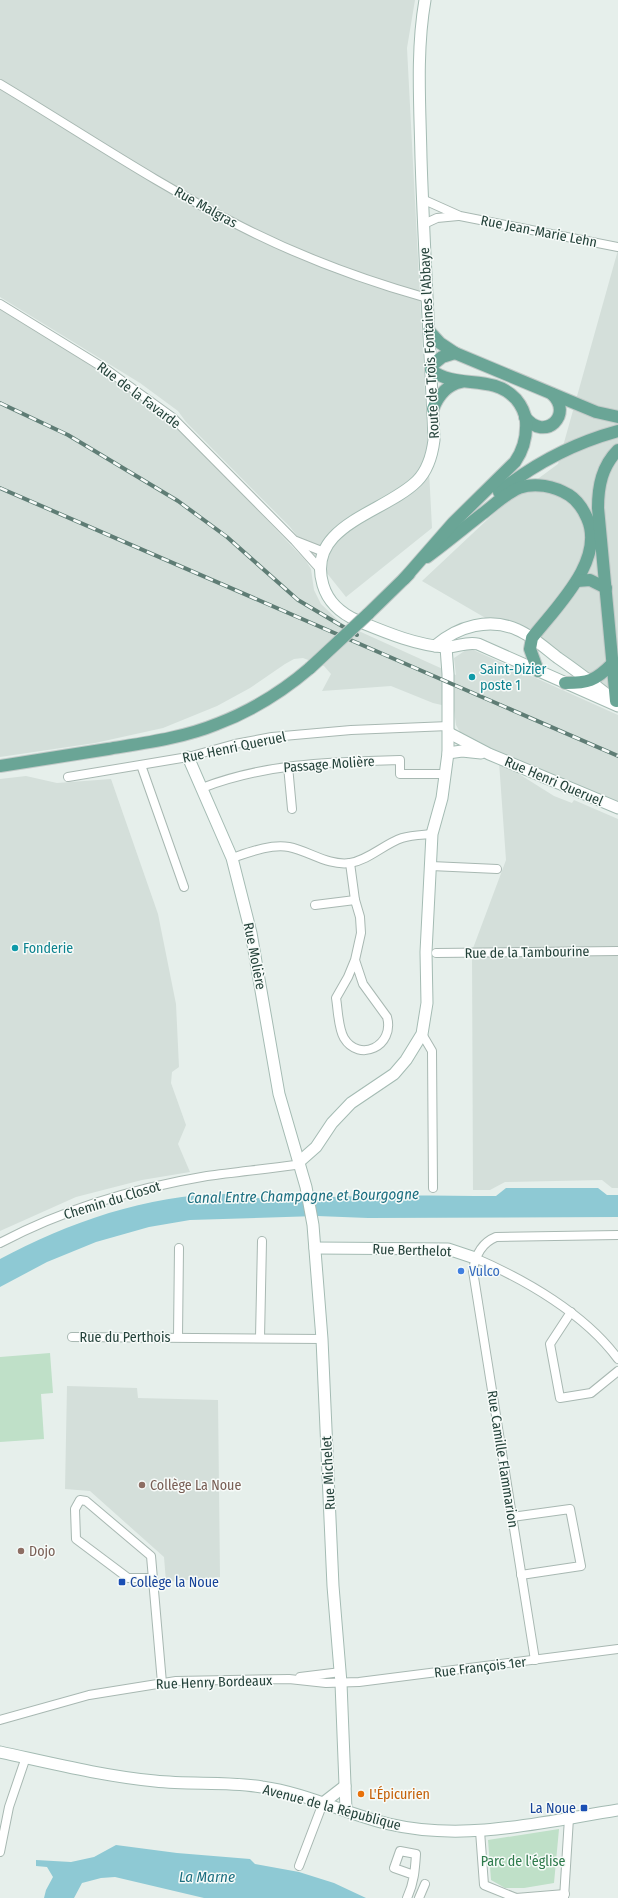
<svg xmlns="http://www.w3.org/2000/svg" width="618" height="1898" font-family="'Fira Sans Condensed',sans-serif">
<rect width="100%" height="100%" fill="#e6efeb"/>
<!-- built -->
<g fill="#d4dfda">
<polygon points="0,0 415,0 407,48 432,528 346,597 290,527 186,422 178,411 140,383 0,297"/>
<polygon points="618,250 618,695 422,581 505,503 558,464"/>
<polygon points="0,309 98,369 161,414 185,434 306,561 311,569 314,590 321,604 341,623 456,675 454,658 469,648 618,715 618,804 467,738 460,732 456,725 454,710 446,706 433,703 391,686 322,691 331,674 324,666 303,658 294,659 285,664 250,688 217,706 163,728 95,743 0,757"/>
<polygon points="499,762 518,769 519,774 554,796 572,803 574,800 618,819 618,1188 612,1188 602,1180 505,1182 490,1190 473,1190 472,951 506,860"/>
<polygon points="26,776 57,783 111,779 158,914 176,1004 179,1067 172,1072 171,1083 186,1125 178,1144 190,1172 142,1180 76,1197 0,1231 0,779"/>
<polygon points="67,1386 137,1388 138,1398 218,1400 220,1577 166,1582 164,1557 90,1491 65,1489"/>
</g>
<!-- green -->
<g fill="#bfe0c8">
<polygon points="50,1353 53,1393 41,1394 44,1439 0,1442 0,1357"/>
<polygon points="559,1829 554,1883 524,1888 505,1888 491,1880 488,1840"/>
</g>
<!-- water -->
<g fill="#8ec9d4">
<path d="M506,1188H598L607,1195H618V1217L368,1218L317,1216L190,1220L149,1227L96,1242L47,1262L0,1287V1259C69,1222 154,1192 233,1194C247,1195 261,1200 275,1199C305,1199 336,1196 366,1196C409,1195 452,1196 496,1196Z"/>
<polygon points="116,1845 177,1853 250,1859 255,1864 299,1872 334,1883 366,1898 204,1898 115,1877 101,1878 82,1883 74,1898 44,1898 46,1890 53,1877 47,1867 36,1866 36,1860 71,1862 94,1857"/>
</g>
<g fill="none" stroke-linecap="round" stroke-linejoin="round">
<defs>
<g id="street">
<path d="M0,84C80,132 158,185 242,227C301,257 363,280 427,298"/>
<polyline points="422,199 460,216 618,247"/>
<polyline points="424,224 437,218 458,216"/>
<polyline points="0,304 107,370 172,417 295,541 320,569"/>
<polyline points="296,541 324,552"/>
<polyline points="141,765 184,887"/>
<polyline points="288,766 292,809"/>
<polyline points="68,777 188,757 235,744 272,737 351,730 449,726"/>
<path d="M202,788C266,763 333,762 400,760V774H446"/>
<path d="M232,858C250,852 270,844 289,847C309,851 328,866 350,863C369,860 384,844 402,838C412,835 422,835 432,834"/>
<path d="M350,863L355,900L360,917L361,933L355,960L363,984L387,1017C395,1046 359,1063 344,1038C338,1028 338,1009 336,998L348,977L355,960"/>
<polyline points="431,866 497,869"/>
<polyline points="315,905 355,900"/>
<polyline points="436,953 618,951"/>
<polyline points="422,1034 432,1051 433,1188"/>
<path d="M0,1243C64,1209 136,1188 207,1176C236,1172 266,1169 295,1165L299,1162"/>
<path d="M475,1258C526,1280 585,1314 618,1359"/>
<polyline points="571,1312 550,1344 560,1398 591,1393 618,1371"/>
<polyline points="72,1337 322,1339"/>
<polyline points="178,1337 179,1248"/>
<polyline points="260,1338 262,1241"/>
<polyline points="512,1517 570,1509 581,1566 521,1575"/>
<polyline points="151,1578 128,1578 76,1539 75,1509 80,1500 86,1501 151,1556 162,1683"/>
<path d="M535,1660L473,1271C475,1257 481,1243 496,1237L618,1235"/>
<polyline points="300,1677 341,1672"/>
<polyline points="0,1720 89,1695 176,1681 289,1679 326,1683 359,1682 618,1649"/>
<polyline points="480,1831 484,1885 516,1898 565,1894"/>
<polyline points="0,1852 9,1807 26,1757"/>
<polyline points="299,1866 323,1803"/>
<path d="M407,1898C414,1883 415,1870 416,1854L400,1851L394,1868L414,1875"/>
<polyline points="419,1898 425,1884"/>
<polyline points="564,1898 569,1818"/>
</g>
<g id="secondary">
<path d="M425,0C416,51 420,106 421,158C424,252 430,346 434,440C432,456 428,470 417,481C385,513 305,525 323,585C328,602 342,614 358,621C385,632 415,645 445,647C457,648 465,641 478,644L618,706"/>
<path d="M435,646C458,626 490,617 518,630C532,636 545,648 558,658C577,671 595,685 614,700"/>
<polyline points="449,733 489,754 618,808"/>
<polyline points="448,753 462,751 481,753"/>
<polyline points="188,757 232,858 251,933 279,1094 306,1187 313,1225 322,1339 333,1586 341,1683 346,1810"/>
<polyline points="299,1162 316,1147 332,1123 351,1103 394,1074 406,1060 422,1034 427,1003 426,952 432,834 442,798 448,753 448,674 446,647"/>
<polyline points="315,1248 448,1249 475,1258"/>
<path d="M0,1752C51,1763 103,1776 155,1781C191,1785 227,1781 262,1787C306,1793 346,1814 389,1824C465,1842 543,1822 618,1810"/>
<polyline points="323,1803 345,1786"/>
</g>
<g id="primary">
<polyline points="429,331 440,343 455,353 596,412 618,417"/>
<polyline points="431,366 442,357 455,353"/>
<path d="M433,409C438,396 447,385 461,382"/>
<path d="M525,417C545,443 574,414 552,394"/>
<path d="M499,492C534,464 574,443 618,431"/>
<path d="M427,557C446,543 464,528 482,514C494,505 505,494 519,488C535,482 554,486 569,495C577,500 583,509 587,518C606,560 556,607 532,638L530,649L538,671"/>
<path d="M404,579L453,523L515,462C524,449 527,437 526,421C525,413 521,405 516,399C492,373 457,390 431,370"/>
<polyline points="577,581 590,580 606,588"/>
<polyline points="368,614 409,574"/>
<path d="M565,683C588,683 595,681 612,664"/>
<path d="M616,701L598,508C598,486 602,466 618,450"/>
<path d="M0,766C36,760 72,755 108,749C144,743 183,738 217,724C251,711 282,692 310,668"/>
</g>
</defs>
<!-- street casing -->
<use href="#street" stroke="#a8b8b2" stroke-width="10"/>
<!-- secondary casing -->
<use href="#secondary" stroke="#a4bbb3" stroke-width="13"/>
<!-- primary casing -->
<use href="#primary" stroke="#c2cac8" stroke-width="14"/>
<!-- street -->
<use href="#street" stroke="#fff" stroke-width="8"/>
<!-- secondary -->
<use href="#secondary" stroke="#fff" stroke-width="11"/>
<!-- primary -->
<use href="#primary" stroke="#6aa596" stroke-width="12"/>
<defs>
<g id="rail">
<polyline points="0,403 68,435 178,501 227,537 298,600 357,635"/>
<polyline points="0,488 618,756"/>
</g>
</defs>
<!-- rail casing -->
<use href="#rail" stroke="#5f7d75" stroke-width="4"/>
<!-- rail -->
<use href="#rail" stroke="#f7fbf9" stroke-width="2.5" stroke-dasharray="8" stroke-linecap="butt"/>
<defs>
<polyline id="primary-bridge" points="310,668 368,614"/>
</defs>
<!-- primary-bridge casing -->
<use href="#primary-bridge" stroke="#c2cac8" stroke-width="14" stroke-linecap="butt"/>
<!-- primary-bridge -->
<use href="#primary-bridge" stroke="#6aa596" stroke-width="12"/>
</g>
<!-- markers -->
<g fill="#0f9aa8" stroke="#f7fbf9" stroke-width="1.5">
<circle cx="472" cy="677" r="4"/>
<circle cx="15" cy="948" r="4"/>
</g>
<circle fill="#3f7fe0" stroke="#f7fbf9" stroke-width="1.5" cx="461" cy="1271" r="4"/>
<g fill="#8d6e63" stroke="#f7fbf9" stroke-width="1.5">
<circle cx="142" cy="1485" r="4"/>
<circle cx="21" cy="1551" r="4"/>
</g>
<g fill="#1a4fb4" stroke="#f7fbf9" stroke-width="1.5">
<rect x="118" y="1578" width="8" height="8" rx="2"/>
<rect x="580" y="1804" width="8" height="8" rx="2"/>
</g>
<circle fill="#e8710a" stroke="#f7fbf9" stroke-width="1.5" cx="361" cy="1794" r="4"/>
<g text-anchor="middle" stroke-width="3" stroke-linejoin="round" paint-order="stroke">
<!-- street labels -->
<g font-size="14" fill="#24423a" stroke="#f7fbf9">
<text transform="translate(206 207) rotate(29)" y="5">Rue Malgras</text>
<text transform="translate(539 231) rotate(11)" y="5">Rue Jean-Marie Lehn</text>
<text transform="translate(429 343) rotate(-93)" y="5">Route de Trois Fontaines l'Abbaye</text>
<text transform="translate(139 395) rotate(37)" y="5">Rue de la Favarde</text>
<text transform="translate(234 747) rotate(-12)" y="5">Rue Henri Queruel</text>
<text transform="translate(329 764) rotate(-4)" y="5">Passage Molière</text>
<text transform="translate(554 781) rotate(23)" y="5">Rue Henri Queruel</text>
<text transform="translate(527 952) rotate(-1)" y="5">Rue de la Tambourine</text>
<text transform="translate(255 956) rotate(79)" y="5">Rue Molière</text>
<text transform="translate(112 1200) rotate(-17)" y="5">Chemin du Closot</text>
<text transform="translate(412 1250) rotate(2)" y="5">Rue Berthelot</text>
<text x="125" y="1342">Rue du Perthois</text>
<text transform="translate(503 1459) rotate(81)" y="5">Rue Camille Flammarion</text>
<text transform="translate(328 1473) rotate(-93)" y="5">Rue Michelet</text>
<text transform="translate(480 1667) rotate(-7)" y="5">Rue François 1er</text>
<text transform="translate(214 1682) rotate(-2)" y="5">Rue Henry Bordeaux</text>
<text transform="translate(332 1807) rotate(15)" y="5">Avenue de la République</text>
</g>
<!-- culture labels -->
<g font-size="14" fill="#0d838f" stroke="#f7fbf9" text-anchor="start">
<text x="480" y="674">Saint-Dizier<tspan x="480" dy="16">poste 1</tspan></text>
<text x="23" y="953">Fonderie</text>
</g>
<!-- shop labels -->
<g font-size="14" fill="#366cbe" stroke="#f7fbf9" text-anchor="start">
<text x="469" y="1276">Vulco</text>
</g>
<!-- education labels -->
<g font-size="14" fill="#785e54" stroke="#f7fbf9" text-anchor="start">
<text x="150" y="1490">Collège La Noue</text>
<text x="29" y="1556">Dojo</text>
</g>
<!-- transit labels -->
<g font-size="14" fill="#164399" stroke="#f7fbf9" text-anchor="start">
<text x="130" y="1587">Collège la Noue</text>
<text x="576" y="1813" text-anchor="end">La Noue</text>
</g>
<!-- food labels -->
<g font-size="14" fill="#c56008" stroke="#f7fbf9" text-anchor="start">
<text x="369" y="1799">L'Épicurien</text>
</g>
<!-- park labels -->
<g font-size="14" fill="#2d7a4b" stroke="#f7fbf9">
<text x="523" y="1866">Parc de l'église</text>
</g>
<!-- water labels -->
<g font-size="15" font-style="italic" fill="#1c6f80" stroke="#f7fbf9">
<text transform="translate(303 1196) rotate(-1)" y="5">Canal Entre Champagne et Bourgogne</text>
<text x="207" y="1882">La Marne</text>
</g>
</g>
</svg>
